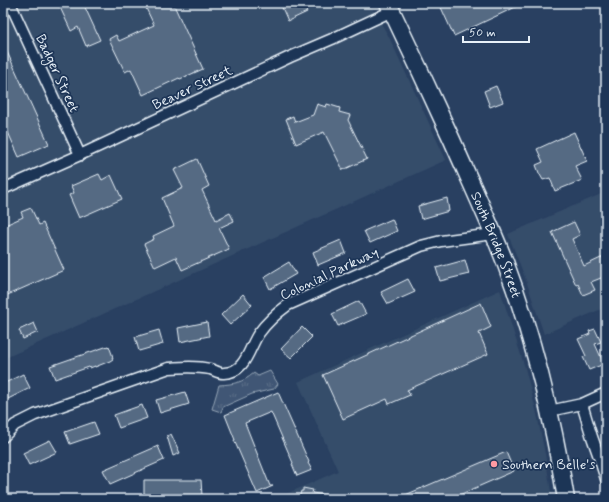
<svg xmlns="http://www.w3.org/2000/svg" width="609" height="502" font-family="Mynerve,sans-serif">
<defs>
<pattern id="park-tufts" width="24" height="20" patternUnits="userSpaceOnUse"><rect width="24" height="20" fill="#415774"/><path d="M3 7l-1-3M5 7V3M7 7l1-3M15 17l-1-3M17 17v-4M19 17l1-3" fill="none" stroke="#5c7089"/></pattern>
</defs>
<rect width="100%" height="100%" fill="#294061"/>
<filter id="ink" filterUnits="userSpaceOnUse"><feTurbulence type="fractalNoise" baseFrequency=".025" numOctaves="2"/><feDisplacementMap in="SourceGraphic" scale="8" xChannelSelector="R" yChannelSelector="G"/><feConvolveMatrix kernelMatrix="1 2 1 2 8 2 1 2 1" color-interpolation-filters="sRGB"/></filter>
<g filter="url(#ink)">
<!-- built -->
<g fill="#364d6b">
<polygon points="3,3 369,3 389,37 446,160 3,359"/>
<polygon points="606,192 606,307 544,334 526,280 508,234"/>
<polygon points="500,290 525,368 536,410 545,454 552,499 275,499 338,471 298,382"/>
</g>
<!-- park -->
<path fill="url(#park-tufts)" stroke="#94a4b6" d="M270,371L278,384L274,389L252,394L223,407L221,412L212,409L219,385C234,384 242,383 254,373L258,376Z"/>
<!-- building -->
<g fill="#556a83" stroke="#e8f1f8">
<polygon points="58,3 83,3 100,40 86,46 78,27 71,31"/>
<polygon points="151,3 173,3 203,69 180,79 179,78 143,95 131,69 125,72 109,39 116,35 119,41 154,25 145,6"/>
<polygon points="280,3 302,3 307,12 288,21"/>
<polygon points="439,3 524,3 454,36"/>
<polygon points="3,43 49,144 19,157 3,121"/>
<polygon points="496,86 503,102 490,107 484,91"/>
<polygon points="317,104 326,107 327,104 340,108 339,112 350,115 348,120 367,159 343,170 324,132 296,144 286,119 293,116 295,122 313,115"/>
<polygon points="574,132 587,161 575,166 582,180 555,191 550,178 543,180 539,173 536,165 543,162 537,149"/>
<polygon points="197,159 209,186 202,190 216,220 230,213 234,221 219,228 229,249 182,270 176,257 155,267 144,244 154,239 153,236 174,226 162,198 183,188 174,170"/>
<polygon points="99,174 102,180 111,175 122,199 79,218 69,195 74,193 71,186"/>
<polygon points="447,198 449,211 421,219 418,206"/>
<polygon points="31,208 39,225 43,223 64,270 3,297 3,226 23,217 21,212"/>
<polygon points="392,219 397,231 370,243 364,231"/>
<polygon points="574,222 580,235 572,239 584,266 603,257 606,263 606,276 591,282 595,290 583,295 578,284 576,285 552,232"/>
<polygon points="341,240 346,253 318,265 313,252"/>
<polygon points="465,260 469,274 440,281 436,268"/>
<polygon points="289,262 296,274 270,289 264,277"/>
<polygon points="408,279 415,292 388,304 381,292"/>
<polygon points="243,294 252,305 230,325 221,315"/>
<polygon points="359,301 366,314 338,326 332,314"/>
<polygon points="481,303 491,327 479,333 488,354 407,390 410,395 389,404 387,399 343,419 323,375"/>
<polygon points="207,322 209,336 180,342 178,328"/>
<polygon points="34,323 38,332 23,339 19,330"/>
<polygon points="302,327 312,337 291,358 281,349"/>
<polygon points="595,329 601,342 595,344 604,364 589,370 583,357 586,356 578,339 590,334 589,331"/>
<polygon points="159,330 163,344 139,351 135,337"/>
<polygon points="108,346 108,347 109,346 113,357 112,357 113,359 110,361 95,367 95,366 90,368 89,367 55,379 50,366"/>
<polygon points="23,374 30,388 8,399 3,389 3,384"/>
<polygon points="185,392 189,404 160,413 156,400"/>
<polygon points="278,392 309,462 308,463 312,470 297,476 292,464 293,463 271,412 245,423 270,486 273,486 257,493 234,440 235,440 225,415"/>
<polygon points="142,405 147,418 119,428 114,415"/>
<polygon points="94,422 99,434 70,444 65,432"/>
<polygon points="171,434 180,453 173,456 167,436"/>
<polygon points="50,440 57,452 29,465 23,453"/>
<polygon points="158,446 164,460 110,484 103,470"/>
<polygon points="506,452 514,471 450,499 396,499"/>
<polygon points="144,480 201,480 202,496 144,496"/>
<polygon points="303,488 313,490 312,493 326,495 326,499 299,499 301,491 303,491"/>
</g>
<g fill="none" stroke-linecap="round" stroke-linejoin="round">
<defs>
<g id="minor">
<polyline points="10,3 80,155"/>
<polyline points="3,189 80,155 290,57 332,39 392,11"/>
<polyline points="582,404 591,434 598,454 606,479"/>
<polyline points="549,411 582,404 606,393"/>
<path d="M3,437L15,425L35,415L169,368C183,367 196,366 210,369C214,370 220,374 224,373C246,373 249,347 259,333C267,322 277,313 288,305L421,246L441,241L493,234"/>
</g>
<g id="trunk">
<path id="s1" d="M388,3C410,49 431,94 452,140C470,181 489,221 505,262C534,339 553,419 566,499"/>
</g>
</defs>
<!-- minor casing -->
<use href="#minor" stroke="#e8f1f8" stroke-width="13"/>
<!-- trunk casing -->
<use href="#trunk" stroke="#e8f1f8" stroke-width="19"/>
<!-- minor -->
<use href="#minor" stroke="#1d3557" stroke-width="10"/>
<!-- trunk -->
<use href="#trunk" stroke="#1d3557" stroke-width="16"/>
</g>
</g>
<!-- markers -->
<circle fill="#ff9aa2" stroke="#1d3557" stroke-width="1.5" cx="494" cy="464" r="4"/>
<g text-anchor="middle" stroke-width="3.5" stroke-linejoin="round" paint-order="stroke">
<!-- street labels -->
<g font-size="14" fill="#e8f1f8" stroke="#1d3557">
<text transform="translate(58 73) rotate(65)" y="5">Badger Street</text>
<text transform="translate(192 87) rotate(-25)" y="5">Beaver Street</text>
<text dy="5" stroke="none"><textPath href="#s1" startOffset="265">South Bridge Street</textPath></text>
<text transform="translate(329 273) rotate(-25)" y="5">Colonial Parkway</text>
</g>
<!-- poi labels -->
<g font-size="14" fill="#e8f1f8" stroke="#1d3557" text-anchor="start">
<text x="502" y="469">Southern Belle's</text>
</g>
</g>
<!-- margin -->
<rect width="609" height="502" fill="none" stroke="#1d3557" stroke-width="16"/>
<rect x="8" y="8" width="593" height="486" fill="none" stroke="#e8f1f8" stroke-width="1.5" filter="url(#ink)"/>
<!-- scale -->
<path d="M463 36v6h66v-6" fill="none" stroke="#e8f1f8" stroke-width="2"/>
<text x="469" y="36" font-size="12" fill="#e8f1f8" stroke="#1d3557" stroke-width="3" paint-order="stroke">50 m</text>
</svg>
